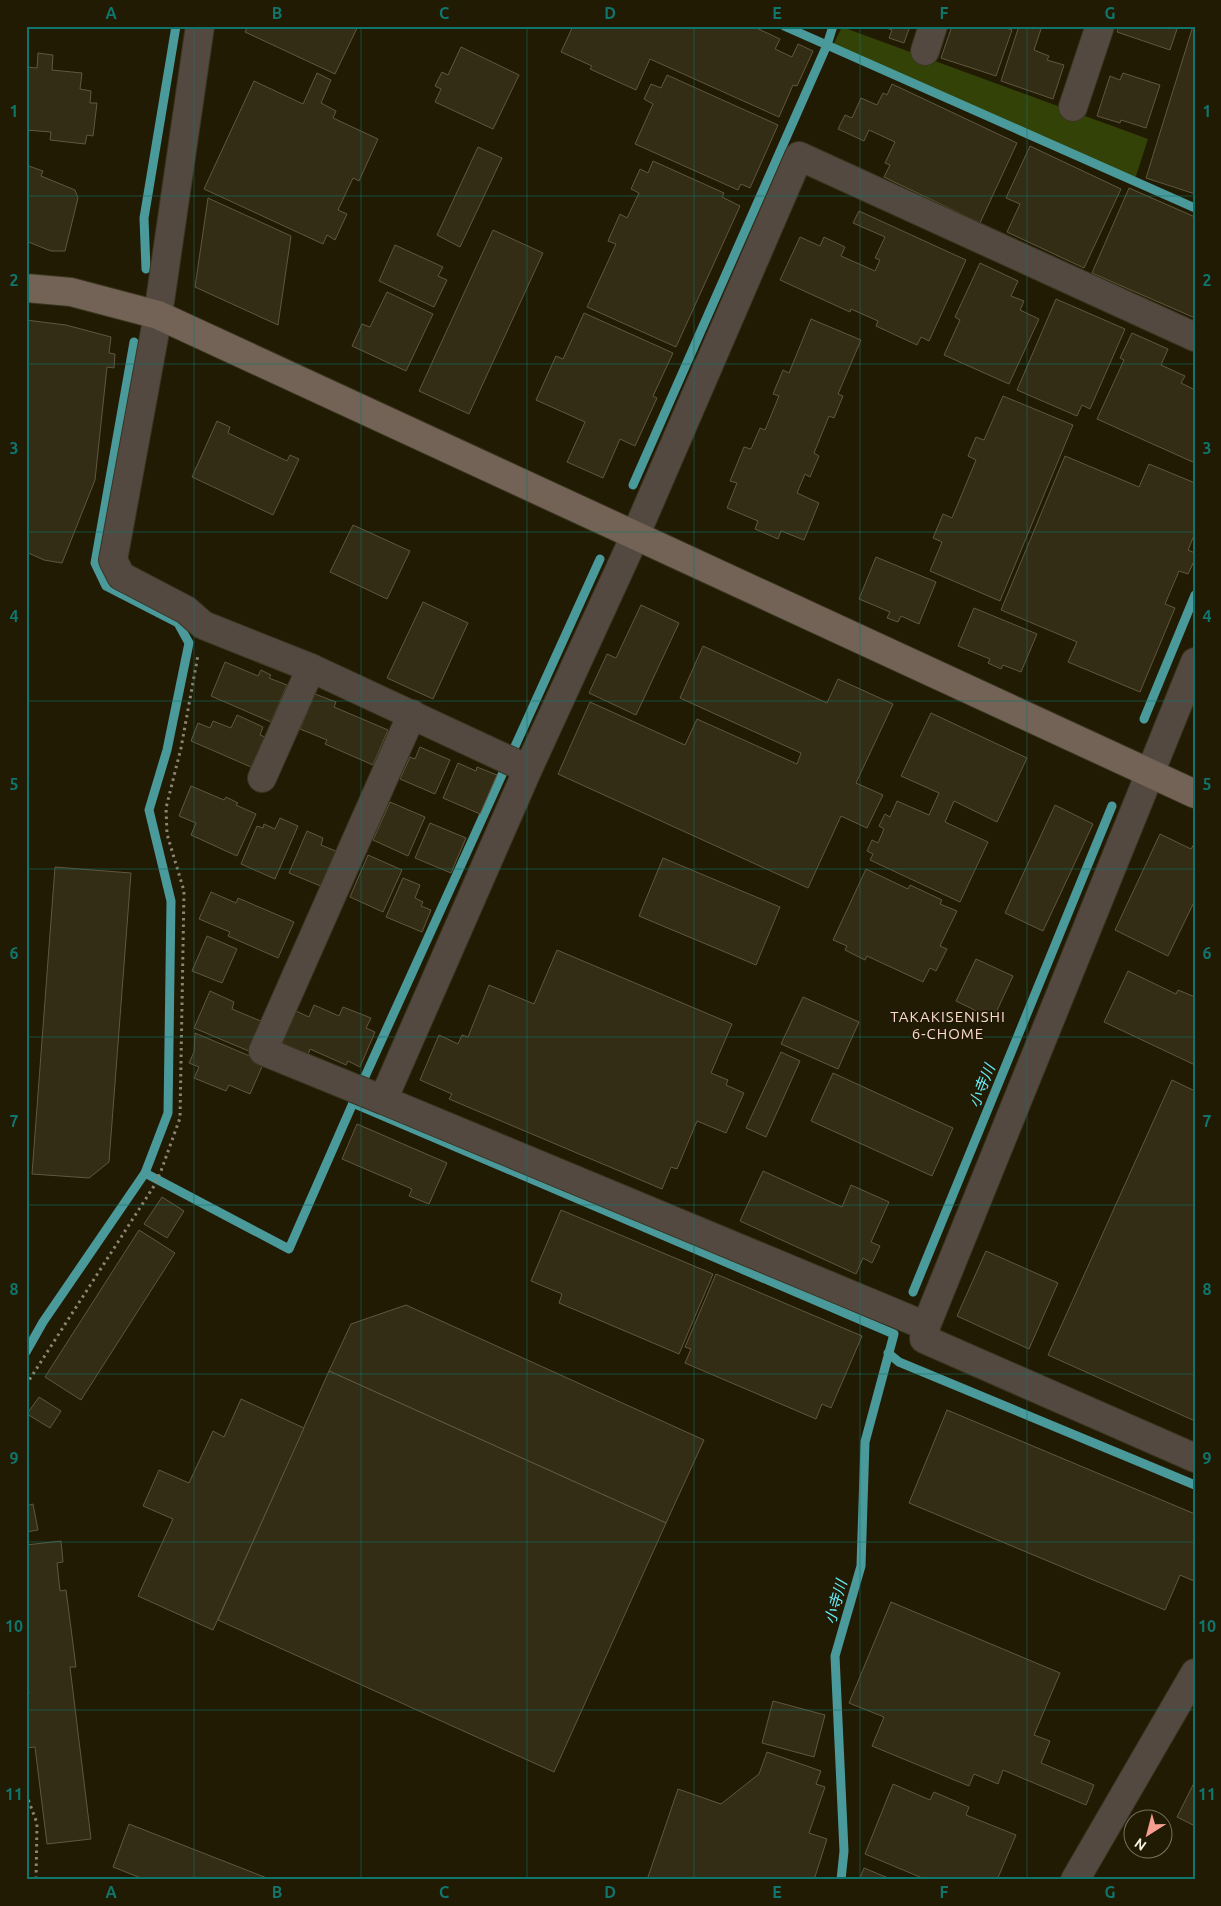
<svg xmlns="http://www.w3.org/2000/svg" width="1221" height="1906" font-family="Ubuntu,'Noto Sans JP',sans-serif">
<rect width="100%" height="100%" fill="#221b04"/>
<!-- green -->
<polygon fill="#334307" points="842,27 1148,139 1135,179 833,45"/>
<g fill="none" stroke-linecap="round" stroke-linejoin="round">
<!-- stream -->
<g stroke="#4a9a9b" stroke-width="9">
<polyline points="784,26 1195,208"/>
<polyline points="146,269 144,218 176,26"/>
<polyline points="633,485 827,45 833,26"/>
<polyline points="1144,719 1195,595"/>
<polyline points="353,1103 894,1334 865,1442 861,1566 835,1656 844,1851 841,1880"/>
<polyline points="145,1173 289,1249 353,1103 600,559"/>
<polyline points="913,1292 1112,806"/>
<polyline points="26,1352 43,1322 145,1173 168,1113 171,901 149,810 167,750 189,643 178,623 106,586 95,563 134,342"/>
<polyline points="888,1353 899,1362 1195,1485"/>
</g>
</g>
<!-- building -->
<g fill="#342d15" stroke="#5f573e">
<polygon points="248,26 358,26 335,74 245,32"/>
<polygon points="573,26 752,26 780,39 775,49 792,57 798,44 813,51 797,86 793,85 779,117 650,59 636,90 590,69 592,66 561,52"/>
<polygon points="881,26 910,26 904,43 889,38 892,30"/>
<polygon points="952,26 1001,26 1012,30 996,76 941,58"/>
<polygon points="1019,26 1042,26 1034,50 1049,56 1047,60 1064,65 1053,99 1001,81"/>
<polygon points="1119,26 1178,26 1170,50 1117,32"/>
<polygon points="1193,26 1195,26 1195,194 1146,178"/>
<polygon points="461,47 519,75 493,129 435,102 441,89 435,86 442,72 448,75"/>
<polygon points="38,53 53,55 52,70 82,73 80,89 91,91 90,103 97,103 93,136 87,135 85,144 50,140 51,132 26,130 26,67 37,68"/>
<polygon points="317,73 331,80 321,103 336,111 333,118 378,139 359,181 353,178 338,210 347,214 335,240 327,235 323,244 204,189 254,81 303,104"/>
<polygon points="1123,73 1160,85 1146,128 1121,120 1120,123 1097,116 1110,76 1120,80"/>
<polygon points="667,75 778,125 750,188 741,184 738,190 635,144 653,104 644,99 651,84 661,88"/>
<polygon points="892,84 1017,143 980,223 884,177 890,165 885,163 895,142 869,130 864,141 838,129 845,115 852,118 861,98 877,105 883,93 887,95"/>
<polygon points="1030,146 1121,189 1084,268 1007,232 1020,204 1006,198"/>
<polygon points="478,147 502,158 460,247 437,235"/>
<polygon points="653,161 724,193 722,197 740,206 676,347 587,307 616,244 608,241 620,214 627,218 639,193 631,189 640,169 648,173"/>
<polygon points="26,165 43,171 41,176 75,190 78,198 65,251 51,251 26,241"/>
<polygon points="1129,188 1195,217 1195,318 1092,273"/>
<polygon points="208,198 291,236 278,325 195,287"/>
<polygon points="859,211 966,260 929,341 921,337 917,345 876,326 878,321 851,309 850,312 780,280 800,237 820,246 824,237 845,247 841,256 875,271 880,260 875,258 885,237 853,223"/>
<polygon points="493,230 543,253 469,414 419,391"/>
<polygon points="395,245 443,267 438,276 447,280 434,307 379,281"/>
<polygon points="980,263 1018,281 1011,296 1024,301 1020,310 1039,319 1009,384 944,355 960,320 955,317"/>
<polygon points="387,292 433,314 406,371 352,346 362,324 370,327"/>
<polygon points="1056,299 1125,329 1090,409 1082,405 1077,416 1017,390"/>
<polygon points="584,313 673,353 653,396 657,398 635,446 620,439 603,478 567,462 585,422 536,400 556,356 563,359"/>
<polygon points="811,319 861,340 838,394 843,396 834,418 829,416 814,453 819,456 810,477 805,474 797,493 819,503 804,540 781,531 778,539 755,529 758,521 727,508 737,483 730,481 744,447 751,449 760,428 765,430 779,396 773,394 783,370 789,373"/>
<polygon points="26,320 66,325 111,337 109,353 115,354 114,368 107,367 95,480 62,563 44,560 26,552"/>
<polygon points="1132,333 1168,349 1161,365 1185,376 1181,383 1195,390 1195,463 1097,419 1124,360 1120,358"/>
<polygon points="1003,396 1073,425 1000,601 930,571 942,542 933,538 943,514 952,518 976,460 968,456 976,437 984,440"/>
<polygon points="217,421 230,427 228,433 287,461 290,455 299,459 273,515 192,477"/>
<polygon points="1065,456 1139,487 1149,464 1195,483 1195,533 1188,550 1195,553 1195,559 1188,574 1179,571 1165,604 1175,608 1140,692 1068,662 1077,642 1001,610"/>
<polygon points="353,525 410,551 387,599 330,572"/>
<polygon points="876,557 936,582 919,624 901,616 898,622 887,618 890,612 859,599"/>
<polygon points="423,602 468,623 433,699 387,678"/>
<polygon points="641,605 679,623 636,715 589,693 607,654 616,658"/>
<polygon points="974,608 1037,634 1021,672 1003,665 1001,669 988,663 990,659 958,646"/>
<polygon points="703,646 827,703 838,679 893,704 856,783 883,795 867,828 841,816 808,888 558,774 590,702 685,745 697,719 797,764 801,753 680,698"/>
<polygon points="225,662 258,676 261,670 271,675 269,678 287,685 271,722 211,696"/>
<polygon points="315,694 336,702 334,707 388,730 373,765 325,744 327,740 300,729"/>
<polygon points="931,713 1027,758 997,822 954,801 945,822 988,842 960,902 870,860 873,854 867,851 872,840 878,843 884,829 879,826 885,814 890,817 897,801 929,815 939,793 901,776"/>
<polygon points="237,715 263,727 260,735 265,737 251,767 191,741 198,723 210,728 213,721 231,728"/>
<polygon points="420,747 450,760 435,794 400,779 410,757 415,759"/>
<polygon points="458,763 476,771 477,767 497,775 480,814 443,798"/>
<polygon points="191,786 224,800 226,797 238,803 236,805 256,814 237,856 191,835 196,823 179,816"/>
<polygon points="390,802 425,817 408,856 373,840"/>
<polygon points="1055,805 1093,824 1043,931 1005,913"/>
<polygon points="280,818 298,826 275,879 241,864 257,826 263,828 264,824 275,829"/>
<polygon points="430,823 466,838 451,873 415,858"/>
<polygon points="307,831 323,838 321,845 338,852 323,887 289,873"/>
<polygon points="1160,834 1191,849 1195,842 1195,900 1168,956 1115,930"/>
<polygon points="368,855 402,870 383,912 350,897"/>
<polygon points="663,858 780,907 756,965 639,916"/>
<polygon points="55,867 131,873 109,1162 89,1178 32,1174"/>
<polygon points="866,869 908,889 910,885 942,900 940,904 957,911 940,946 947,949 936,971 930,968 923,982 867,956 865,960 845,950 847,946 833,940"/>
<polygon points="403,878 420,885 415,898 423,902 421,906 431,910 422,932 386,917"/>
<polygon points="211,892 236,903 238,898 294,922 278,958 228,936 230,932 199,919"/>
<polygon points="207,936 237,949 222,983 192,971"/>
<polygon points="557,950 732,1024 711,1073 728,1080 726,1085 744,1093 726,1133 697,1121 677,1169 671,1167 662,1189 449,1099 452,1094 420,1080 439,1035 458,1044 462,1035 468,1037 489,985 534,1004"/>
<polygon points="976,959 1013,976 993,1019 956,1001"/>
<polygon points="1128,971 1176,994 1178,990 1195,997 1195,1065 1104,1022"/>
<polygon points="210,991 234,1002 232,1009 263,1022 251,1052 194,1028"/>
<polygon points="803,997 859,1022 838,1069 781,1044"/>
<polygon points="314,1005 339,1016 343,1007 371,1018 366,1028 375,1032 360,1067 348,1061 346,1065 310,1049 308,1055 282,1043 296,1011 309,1017"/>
<polygon points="195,1033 264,1062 250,1094 229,1085 226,1091 194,1078 199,1067 189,1063 194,1052"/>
<polygon points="781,1052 800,1061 766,1137 746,1128"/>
<polygon points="833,1073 953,1128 932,1176 811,1121"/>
<polygon points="1172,1080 1195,1091 1195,1421 1048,1355"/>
<polygon points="357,1124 447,1163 429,1204 409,1196 412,1189 342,1159"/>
<polygon points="763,1171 842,1207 851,1185 889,1202 871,1242 880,1246 872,1263 863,1258 856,1274 740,1221"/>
<polygon points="162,1197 184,1211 167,1238 144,1224"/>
<polygon points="561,1210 713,1274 679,1354 559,1303 562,1294 531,1281"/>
<polygon points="139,1230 175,1253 81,1400 45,1377"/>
<polygon points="986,1251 1058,1283 1029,1349 957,1316"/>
<polygon points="716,1274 862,1336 831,1408 822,1404 816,1419 685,1363 691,1349 685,1347"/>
<polygon points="406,1305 704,1440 666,1523 329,1371 351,1324"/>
<polygon points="329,1371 666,1523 554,1772 218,1620"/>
<polygon points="39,1397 61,1411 50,1428 27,1414"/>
<polygon points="241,1399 304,1428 213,1630 138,1596 173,1519 143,1506 159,1470 189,1483 213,1431 224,1437"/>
<polygon points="947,1410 1195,1514 1194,1581 1180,1575 1165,1610 909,1503"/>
<polygon points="33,1504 38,1530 26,1532 26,1506"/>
<polygon points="61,1541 63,1562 57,1563 60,1591 66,1590 76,1667 70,1667 91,1839 47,1844 35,1747 26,1748 26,1695 29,1694 26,1673 26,1545"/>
<polygon points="891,1602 1060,1673 1034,1735 1050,1741 1041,1763 1094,1785 1086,1805 1003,1770 998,1784 974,1774 969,1786 872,1746 884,1717 849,1703"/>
<polygon points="773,1701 825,1715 814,1757 762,1743"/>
<polygon points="767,1752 821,1771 816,1784 825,1787 809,1833 827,1839 814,1880 647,1880 678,1789 721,1804 759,1774"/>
<polygon points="1194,1783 1195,1783 1195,1826 1177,1817"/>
<polygon points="893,1784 930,1800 934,1792 969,1807 966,1815 1016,1835 997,1880 927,1880 865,1854"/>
<polygon points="129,1824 272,1880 146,1880 113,1867"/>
<polygon points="864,1868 893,1880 859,1880"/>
</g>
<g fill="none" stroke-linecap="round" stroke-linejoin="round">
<defs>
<g id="street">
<polyline points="200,26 158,315 113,560 121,576 186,610 203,625 311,668 528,769"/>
<polyline points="925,51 933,26"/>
<polyline points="1073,107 1100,26"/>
<polyline points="1195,662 926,1326 924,1339 1195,1458"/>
<polyline points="262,778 311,668"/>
<polyline points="383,1100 263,1051 412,714"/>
<polyline points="926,1326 383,1100 528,769 635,536 799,156 1195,337"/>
<polyline points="1075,1880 1195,1673"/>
</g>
<polyline id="secondary" points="26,288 71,292 158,315 1195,794"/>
</defs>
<!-- street casing -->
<use href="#street" stroke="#3b351f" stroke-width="30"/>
<!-- secondary casing -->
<use href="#secondary" stroke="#3b351f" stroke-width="30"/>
<!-- path -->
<g stroke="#8b8673" stroke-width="3" stroke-dasharray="2.5 4" stroke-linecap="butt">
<polyline points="26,1385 154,1186 161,1171 180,1118 184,891 167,834 166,808 181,748 198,655"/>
<polyline points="26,1794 37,1823 36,1880"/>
</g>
<!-- street -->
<use href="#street" stroke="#534941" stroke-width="28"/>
<!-- secondary -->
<use href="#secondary" stroke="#726356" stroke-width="28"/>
</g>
<!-- grid -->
<path fill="none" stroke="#0f766e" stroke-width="1" stroke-opacity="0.55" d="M194,26V1880M361,26V1880M527,26V1880M694,26V1880M860,26V1880M1027,26V1880M26,196H1195M26,364H1195M26,532H1195M26,701H1195M26,869H1195M26,1037H1195M26,1205H1195M26,1374H1195M26,1542H1195M26,1710H1195"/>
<g text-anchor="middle" stroke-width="4" stroke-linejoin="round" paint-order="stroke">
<!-- neighbourhood labels -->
<g font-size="15" letter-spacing="1" fill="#fddad4" stroke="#221b04">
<text x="948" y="1022">TAKAKISENISHI<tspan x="948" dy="17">6-CHOME</tspan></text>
</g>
<!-- water labels -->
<g font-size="15" font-style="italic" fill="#66edf9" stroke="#221b04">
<text transform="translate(982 1086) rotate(-68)" y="5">小寺川</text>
<text transform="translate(836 1602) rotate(-74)" y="5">小寺川</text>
</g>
</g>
<!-- border -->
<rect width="1221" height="1906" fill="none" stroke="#221b04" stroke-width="55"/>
<!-- north arrow -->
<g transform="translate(1148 1834) rotate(216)"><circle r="24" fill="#221b04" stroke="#76715d"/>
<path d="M0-4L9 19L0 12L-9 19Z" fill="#f59d8e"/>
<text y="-8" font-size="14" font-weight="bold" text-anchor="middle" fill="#f5f1e2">N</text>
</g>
<rect x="28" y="28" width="1166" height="1850" fill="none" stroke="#0f766e" stroke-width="2"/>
<g font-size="16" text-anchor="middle" font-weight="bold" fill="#0f766e">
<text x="111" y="19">A</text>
<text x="277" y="19">B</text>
<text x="444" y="19">C</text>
<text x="610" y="19">D</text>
<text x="777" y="19">E</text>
<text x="944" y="19">F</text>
<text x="1110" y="19">G</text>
<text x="14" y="117">1</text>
<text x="1207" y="117">1</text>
<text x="14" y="286">2</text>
<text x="1207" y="286">2</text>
<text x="14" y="454">3</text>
<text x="1207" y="454">3</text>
<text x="14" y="622">4</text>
<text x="1207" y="622">4</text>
<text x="14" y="790">5</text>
<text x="1207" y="790">5</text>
<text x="14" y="959">6</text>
<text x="1207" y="959">6</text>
<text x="14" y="1127">7</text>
<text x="1207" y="1127">7</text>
<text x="14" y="1295">8</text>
<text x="1207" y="1295">8</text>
<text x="14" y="1464">9</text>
<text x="1207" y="1464">9</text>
<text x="14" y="1632">10</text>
<text x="1207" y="1632">10</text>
<text x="14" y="1800">11</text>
<text x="1207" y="1800">11</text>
<text x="111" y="1898">A</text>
<text x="277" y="1898">B</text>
<text x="444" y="1898">C</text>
<text x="610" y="1898">D</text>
<text x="777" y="1898">E</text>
<text x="944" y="1898">F</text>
<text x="1110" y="1898">G</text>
</g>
</svg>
